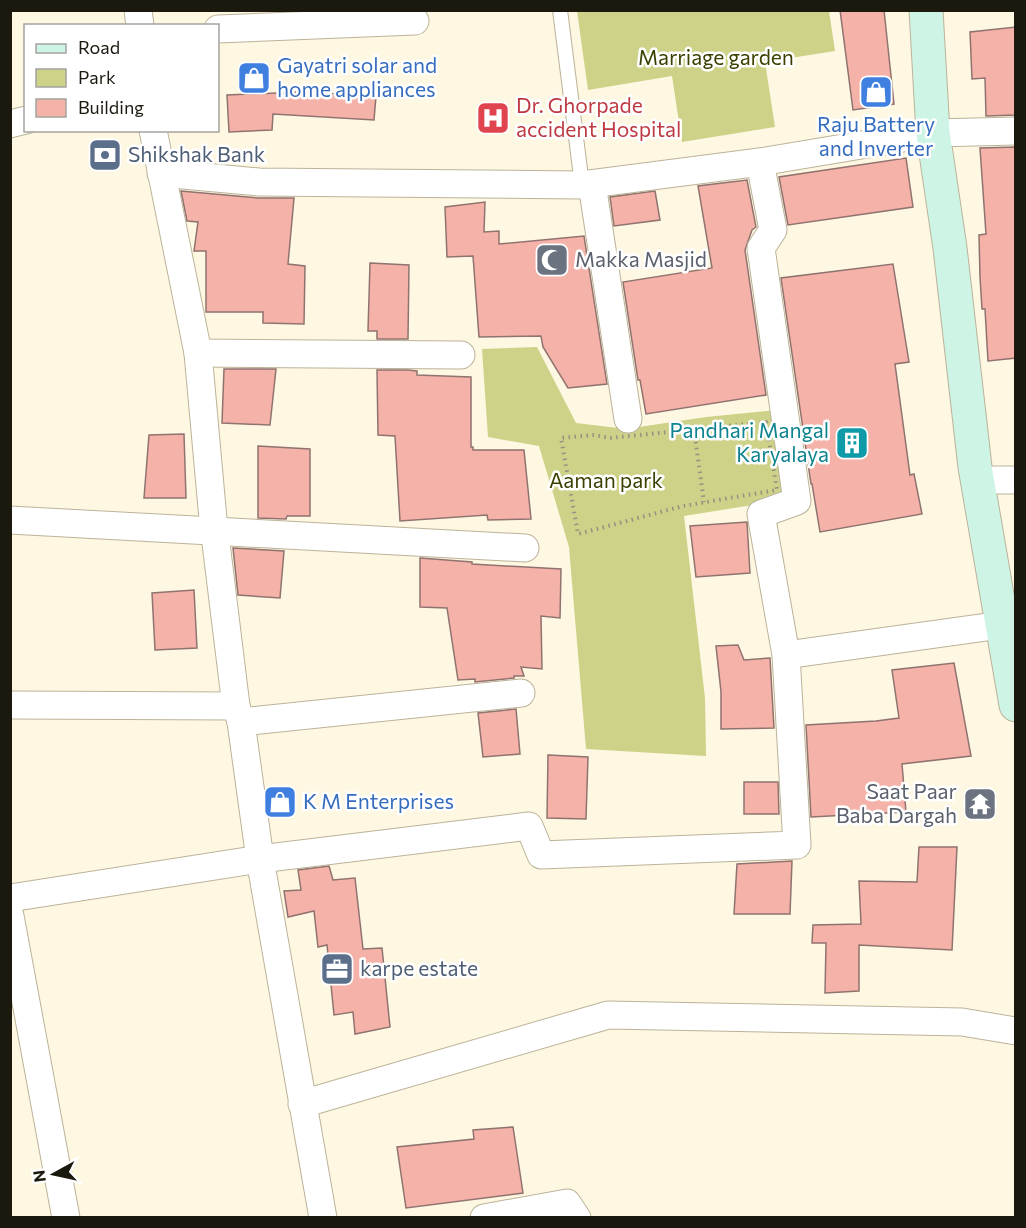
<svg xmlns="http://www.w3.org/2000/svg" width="1026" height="1228" font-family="Commissioner,sans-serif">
<rect width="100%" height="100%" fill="#fef7e1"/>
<!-- green -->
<g fill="#cdd288">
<polygon points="577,11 829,11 835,51 765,62 775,127 682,142 672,76 588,90"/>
<polygon points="537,347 576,423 618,428 639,427 706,417 777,410 790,499 684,516 705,698 706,756 586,749 569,547 539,446 488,437 482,349"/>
</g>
<!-- building -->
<g fill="#f5b2a9" stroke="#90736f" stroke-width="1.5">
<polygon points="840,10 884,10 894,104 853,110"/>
<polygon points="1016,27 1016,115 986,116 985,78 972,79 970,32"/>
<polygon points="301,92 376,96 374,120 273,114 272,130 229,132 227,95"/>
<polygon points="1016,147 1016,358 988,361 985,309 982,309 980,277 979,235 986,234 980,148"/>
<polygon points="906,158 913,207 788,225 779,177"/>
<polygon points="747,180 756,227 752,230 745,250 766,395 646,414 640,380 638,380 623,282 712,268 698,186"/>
<polygon points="181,191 258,198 294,198 288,264 305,266 304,324 263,323 263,312 206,312 206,251 194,251 198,222 187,221"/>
<polygon points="655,191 660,220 614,226 610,197"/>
<polygon points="485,202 484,232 499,231 499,244 584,236 607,384 568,388 543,347 541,336 479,337 473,256 447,257 445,207"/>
<polygon points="370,263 409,265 408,339 377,339 377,331 368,331"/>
<polygon points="893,264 909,362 895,364 910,475 914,474 922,514 820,532 812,484 811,484 781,278"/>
<polygon points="224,369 276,369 270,425 222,423"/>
<polygon points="377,370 408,370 417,371 417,375 471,377 471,447 473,447 473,450 524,450 531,519 488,520 487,515 400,521 395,436 378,435"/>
<polygon points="184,434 186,498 144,498 149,435"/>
<polygon points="258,446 310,449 310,516 287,516 286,519 258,518"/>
<polygon points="747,522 750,573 696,577 690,526"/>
<polygon points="233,548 284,551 280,598 238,595"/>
<polygon points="420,558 472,562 472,564 561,569 560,618 541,616 542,669 521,667 524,676 514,676 514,678 475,682 475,679 458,680 447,608 420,607"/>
<polygon points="194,590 197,648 155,650 152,593"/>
<polygon points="738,645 744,660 770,658 774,728 721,729 721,692 716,646"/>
<polygon points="954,663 971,756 902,764 906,812 811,817 806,725 876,721 899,718 892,670"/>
<polygon points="516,709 520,754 483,757 478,713"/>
<polygon points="548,755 588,757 586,819 547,818"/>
<polygon points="744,782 778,782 779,814 744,814"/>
<polygon points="919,847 957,847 952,950 859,945 859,991 825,993 826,943 812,943 813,925 861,924 859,881 917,882"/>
<polygon points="792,861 790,914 734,914 737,864"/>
<polygon points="329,866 333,880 355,878 363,949 382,948 390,1027 355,1034 353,1012 334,1015 327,945 318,947 314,911 288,917 284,891 301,890 298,870"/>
<polygon points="513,1127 523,1193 406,1208 397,1147 474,1139 473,1130"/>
</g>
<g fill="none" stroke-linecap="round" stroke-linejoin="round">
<defs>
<polyline id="service" points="560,10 582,185"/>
<g id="minor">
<polyline points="138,10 140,26"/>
<polyline points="218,29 415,21"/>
<polyline points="10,124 26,120"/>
<polyline points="153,130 198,353 213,519 236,706 241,722 260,859 323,1218"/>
<polyline points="161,173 259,182 582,185 760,162 933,133 1016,131"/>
<polyline points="592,184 628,419"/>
<polyline points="198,353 461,355"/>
<polyline points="977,480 1016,480"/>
<polyline points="10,520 525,548"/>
<polyline points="786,655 1001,625 1016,624"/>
<polyline points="10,705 236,706"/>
<polyline points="241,722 521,693"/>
<polyline points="10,898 260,859 529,826 541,855 797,845 786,655 761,514 797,501 761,248 773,230 760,162"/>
<polyline points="10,916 66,1218"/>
<polyline points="302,1104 608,1015 962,1022 1016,1031"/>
<polyline points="484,1218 567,1203 577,1218"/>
</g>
<polyline id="secondary" points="926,10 933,133 950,248 975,467 1016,705"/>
</defs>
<!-- service casing -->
<use href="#service" stroke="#bbb399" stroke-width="16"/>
<!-- minor casing -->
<use href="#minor" stroke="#bbb399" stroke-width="29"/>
<!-- secondary casing -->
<use href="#secondary" stroke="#bbb399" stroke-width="35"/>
<!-- path -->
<g stroke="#959080" stroke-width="4" stroke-dasharray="1.5 4.5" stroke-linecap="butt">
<polygon points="766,422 777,490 683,506 578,534 561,438 594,435 610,438"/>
<polyline points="694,430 704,502"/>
</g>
<!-- service -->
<use href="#service" stroke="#fff" stroke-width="14"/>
<!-- minor -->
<use href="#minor" stroke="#fff" stroke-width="27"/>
<!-- secondary -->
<use href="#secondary" stroke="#cef4e6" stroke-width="33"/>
</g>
<!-- icons -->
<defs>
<symbol id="shop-square" viewBox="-11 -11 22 22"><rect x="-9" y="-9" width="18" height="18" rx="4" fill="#3f7fe0" stroke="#fff"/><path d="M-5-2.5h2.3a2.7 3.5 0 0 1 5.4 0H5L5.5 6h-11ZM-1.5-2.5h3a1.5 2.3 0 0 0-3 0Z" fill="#fff"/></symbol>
<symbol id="hospital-square" viewBox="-11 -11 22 22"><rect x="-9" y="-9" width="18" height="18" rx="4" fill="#e0444e" stroke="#fff"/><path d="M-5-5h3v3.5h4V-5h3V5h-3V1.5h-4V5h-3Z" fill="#fff"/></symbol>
<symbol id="bank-square" viewBox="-11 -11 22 22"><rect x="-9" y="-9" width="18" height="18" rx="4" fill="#5c6f8a" stroke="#fff"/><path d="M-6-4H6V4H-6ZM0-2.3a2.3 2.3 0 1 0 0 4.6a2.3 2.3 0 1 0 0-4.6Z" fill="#fff"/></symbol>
<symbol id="mosque-square" viewBox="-11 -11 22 22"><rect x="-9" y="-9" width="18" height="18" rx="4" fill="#6b7280" stroke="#fff"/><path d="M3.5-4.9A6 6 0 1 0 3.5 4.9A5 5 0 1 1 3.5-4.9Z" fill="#fff"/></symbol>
<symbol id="building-square" viewBox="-11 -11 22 22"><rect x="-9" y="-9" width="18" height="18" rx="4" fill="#0f9aa8" stroke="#fff"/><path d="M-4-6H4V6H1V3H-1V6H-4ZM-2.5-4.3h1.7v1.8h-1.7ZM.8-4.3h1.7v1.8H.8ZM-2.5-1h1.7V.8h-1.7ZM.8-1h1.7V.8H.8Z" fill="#fff"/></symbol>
<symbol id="temple-square" viewBox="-11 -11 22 22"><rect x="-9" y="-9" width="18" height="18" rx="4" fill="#6b7280" stroke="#fff"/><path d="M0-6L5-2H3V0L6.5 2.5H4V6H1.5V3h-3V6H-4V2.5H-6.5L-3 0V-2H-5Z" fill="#fff"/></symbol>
<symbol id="office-square" viewBox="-11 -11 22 22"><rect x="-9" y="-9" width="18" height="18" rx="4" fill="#5c6f8a" stroke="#fff"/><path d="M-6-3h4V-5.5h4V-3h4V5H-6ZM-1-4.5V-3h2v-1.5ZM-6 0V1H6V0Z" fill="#fff"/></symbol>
</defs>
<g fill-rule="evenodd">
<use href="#shop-square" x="235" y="59" width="38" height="38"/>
<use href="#shop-square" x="857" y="73" width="38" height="38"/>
<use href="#hospital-square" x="474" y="99" width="38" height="38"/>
<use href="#bank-square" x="86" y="136" width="38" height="38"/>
<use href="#mosque-square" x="533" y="241" width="38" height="38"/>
<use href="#building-square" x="833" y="424" width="38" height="38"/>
<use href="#shop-square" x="261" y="783" width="38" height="38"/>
<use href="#temple-square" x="961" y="785" width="38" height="38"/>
<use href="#office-square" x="318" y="950" width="38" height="38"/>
</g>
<g text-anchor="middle" stroke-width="5" stroke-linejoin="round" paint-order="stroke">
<!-- park labels -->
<g font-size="21" fill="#3d3f00" stroke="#fff">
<text x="716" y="65">Marriage garden</text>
<text x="606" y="488">Aaman park</text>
</g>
<!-- shop labels -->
<g font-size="21" fill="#366cbe" stroke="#fff" text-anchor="start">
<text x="277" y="73">Gayatri solar and<tspan x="277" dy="24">home appliances</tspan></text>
<text x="876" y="132" text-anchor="middle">Raju Battery<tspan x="876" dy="24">and Inverter</tspan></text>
<text x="303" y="809">K M Enterprises</text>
</g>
<!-- health labels -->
<g font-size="21" fill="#be3a42" stroke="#fff" text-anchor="start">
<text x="516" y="113">Dr. Ghorpade<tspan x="516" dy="24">accident Hospital</tspan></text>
</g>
<!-- service labels -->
<g font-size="21" fill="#4e5e75" stroke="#fff" text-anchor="start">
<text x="128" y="162">Shikshak Bank</text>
<text x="360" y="976">karpe estate</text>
</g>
<!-- worship labels -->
<g font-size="21" fill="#5b616d" stroke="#fff" text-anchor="start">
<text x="575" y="267">Makka Masjid</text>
<text x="957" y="799" text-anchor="end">Saat Paar<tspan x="957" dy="24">Baba Dargah</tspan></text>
</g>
<!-- culture labels -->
<g font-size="21" fill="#0d838f" stroke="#fff" text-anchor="end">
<text x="829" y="438">Pandhari Mangal<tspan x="829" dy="24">Karyalaya</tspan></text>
</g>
</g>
<!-- border -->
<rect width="1026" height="1228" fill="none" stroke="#1b180e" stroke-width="24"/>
<!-- legend -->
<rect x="24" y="24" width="195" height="108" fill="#ffffff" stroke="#a4a39f" stroke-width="1.5"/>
<rect x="36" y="44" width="30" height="9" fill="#cef4e6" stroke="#a4a39f" stroke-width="1.5"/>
<text x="78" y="54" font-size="18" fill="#1b180e">Road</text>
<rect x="36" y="69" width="30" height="18" fill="#cdd288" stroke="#a4a39f" stroke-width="1.5"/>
<text x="78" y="84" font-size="18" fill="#1b180e">Park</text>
<rect x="36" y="99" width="30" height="18" fill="#f5b2a9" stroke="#a4a39f" stroke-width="1.5"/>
<text x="78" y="114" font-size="18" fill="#1b180e">Building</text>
<!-- north arrow -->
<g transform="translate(54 1174) rotate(262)" stroke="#ffffff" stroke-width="4.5" paint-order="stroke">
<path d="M0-4.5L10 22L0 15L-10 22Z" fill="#1b180e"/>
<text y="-9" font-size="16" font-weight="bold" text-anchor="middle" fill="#1b180e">N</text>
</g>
</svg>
